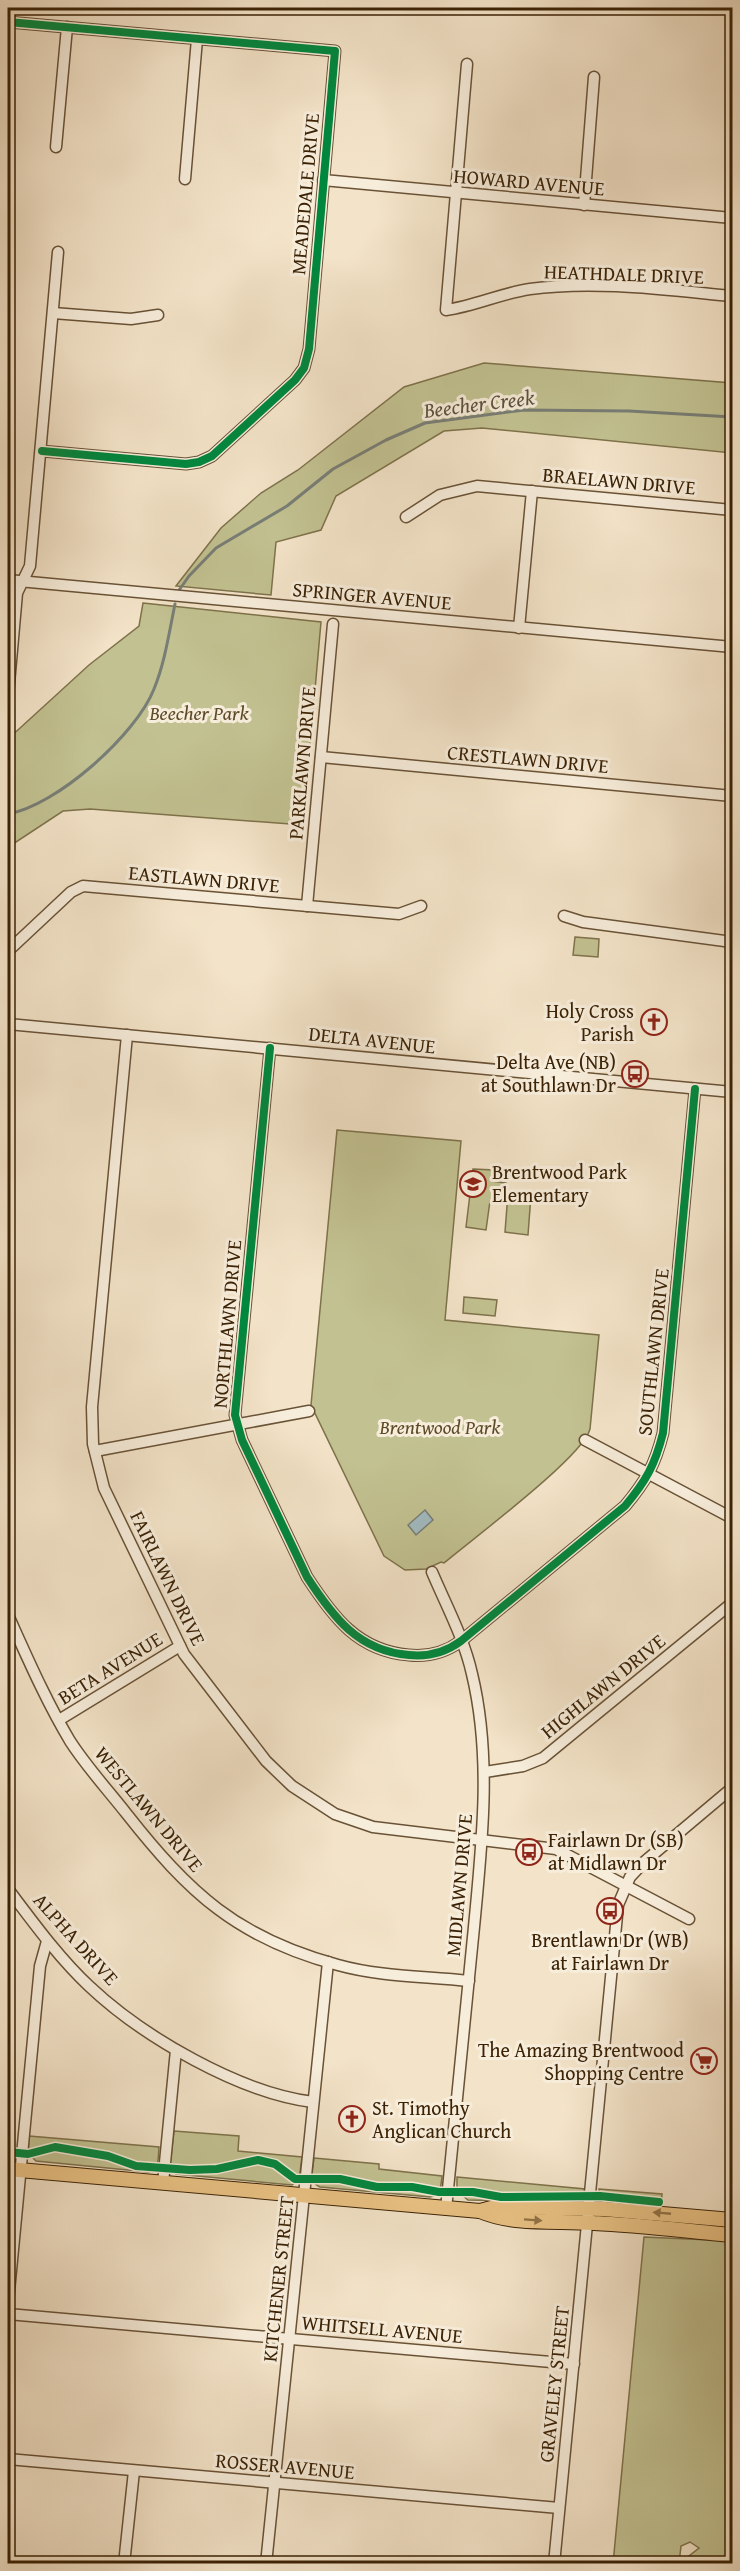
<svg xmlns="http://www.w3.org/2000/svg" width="740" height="2571" font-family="'Gentium Book Plus',serif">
<rect width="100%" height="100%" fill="#f3e3c8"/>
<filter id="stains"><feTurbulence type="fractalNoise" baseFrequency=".00333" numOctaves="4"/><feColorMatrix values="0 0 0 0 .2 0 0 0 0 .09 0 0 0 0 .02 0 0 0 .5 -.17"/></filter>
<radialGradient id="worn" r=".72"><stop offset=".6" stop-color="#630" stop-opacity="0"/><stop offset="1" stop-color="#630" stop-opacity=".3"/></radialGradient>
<!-- green -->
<g fill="#c2c191" stroke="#7e724b" stroke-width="1.5">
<polygon points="484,363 732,383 732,453 482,428 444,431 336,496 321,530 276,542 271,595 176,586 221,528 261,493 298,470 404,387"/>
<polygon points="143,603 321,622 303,825 90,809 63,811 10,846 8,846 8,739 89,665 139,626"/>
<polygon points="575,937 599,939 598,957 573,955"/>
<path d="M337,1130L461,1141L445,1320L599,1335L590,1429C583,1457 471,1540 444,1563L441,1562L426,1569L405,1570L384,1556L311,1405Z"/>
<polygon points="473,1169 494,1170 492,1181 506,1183 504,1203 490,1201 486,1230 466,1227"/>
<polygon points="508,1193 531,1195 528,1235 505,1232"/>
<polygon points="464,1297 497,1300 495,1316 463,1313"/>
<polygon points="174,2131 239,2136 238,2151 302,2157 299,2180 292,2185 176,2174 171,2170 170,2165"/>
<path d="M29,2136L159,2147C158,2157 160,2170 148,2172L36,2161L28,2153Z"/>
<path d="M314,2158L379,2164V2169L442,2176C441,2186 441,2195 430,2197L320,2187C308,2182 313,2169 314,2158Z"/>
<polygon points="457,2177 585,2189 581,2198 571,2202 468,2200 457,2191"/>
<polygon points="599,2189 662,2194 661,2207 607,2203 601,2199"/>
<polygon points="644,2237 732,2241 732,2563 680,2563 699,2548 690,2542 681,2546 679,2563 613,2564"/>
</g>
<!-- water -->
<polygon fill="#a1bbc1" stroke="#787e76" stroke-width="1.5" points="425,1510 433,1520 416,1535 408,1525"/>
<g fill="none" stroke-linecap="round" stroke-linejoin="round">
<!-- stream -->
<g stroke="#787e76" stroke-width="3">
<polyline points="177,593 189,576 216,548 287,506 333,469 386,440 425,423 524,410 629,411 732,417"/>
<path d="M8,814C56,806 136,735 154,689C165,662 169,633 175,604"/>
</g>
<defs>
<g id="minor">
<polyline points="8,22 335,51 309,349 304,368 295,380 212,456 199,462 186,464 42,451"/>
<path d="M467,64L446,310C475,306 502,293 530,289C595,280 668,290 732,296"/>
<polyline points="56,147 67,27"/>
<polyline points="185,179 197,39"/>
<polyline points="323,180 732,218"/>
<polyline points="584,205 594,77"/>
<polyline points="53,313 131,319 158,315"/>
<polyline points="406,517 440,495 477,486 732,510"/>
<polyline points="8,580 732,647"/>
<polyline points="519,628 532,491"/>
<polyline points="8,695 17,593 30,566 58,252"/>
<polyline points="321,757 732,796"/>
<polyline points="307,906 333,624"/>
<polyline points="564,916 583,922 732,942"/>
<polyline points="8,951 71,892 83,886 399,914 421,906"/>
<polyline points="8,1024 732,1092"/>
<polyline points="127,1035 92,1407 93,1444 104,1488 184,1654 266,1761 292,1786 335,1814 373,1827 556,1849 689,1919"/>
<path d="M270,1048L235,1415L242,1440L307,1577C333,1617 358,1651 409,1655C428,1657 446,1652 461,1641L625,1506C646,1481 655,1465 663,1433L695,1089"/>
<polyline points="585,1440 732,1518"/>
<polyline points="95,1451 309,1411"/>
<path d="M432,1572C446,1605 464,1638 472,1674C492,1757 482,1843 474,1927C465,2021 455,2115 446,2209"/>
<path d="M8,1615C27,1657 46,1701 70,1741C86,1766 107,1789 126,1813C189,1893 237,1938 338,1965C381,1977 425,1976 469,1981"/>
<polyline points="59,1720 180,1646"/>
<polyline points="485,1772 523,1766 543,1758 732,1603"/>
<path d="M8,1889C33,1922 59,1958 89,1986C143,2037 240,2093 313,2102"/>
<polyline points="163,2183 176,2050"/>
<polyline points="8,2302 40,1966 47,1941"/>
<polyline points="8,2314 574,2364"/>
<polyline points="8,2459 559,2508"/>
<polyline points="124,2564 134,2471"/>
<polyline points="266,2564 328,1962"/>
<polyline points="554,2564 618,1905 630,1877 644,1862 732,1788"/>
</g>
<g id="major">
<path d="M8,2169L480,2211C515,2226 558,2220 594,2223C640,2225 686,2231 732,2235"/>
<polyline points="480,2211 495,2207 604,2209 732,2220"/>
</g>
</defs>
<!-- minor casing -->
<use href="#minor" stroke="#695236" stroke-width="13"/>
<!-- major casing -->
<use href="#major" stroke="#3b2205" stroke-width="16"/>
<!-- minor -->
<use href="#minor" stroke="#f7eddb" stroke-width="10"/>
<!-- major -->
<use href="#major" stroke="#eac284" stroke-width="14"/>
<defs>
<g id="cycleway">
<polyline points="8,22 335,51 309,349 304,368 295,380 212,456 199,462 186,464 42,451"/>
<path d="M270,1048L235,1415L242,1440L307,1577C333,1617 358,1651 409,1655C428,1657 446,1652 461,1641L625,1506C646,1481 655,1465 663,1433L695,1089"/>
<polyline points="8,2152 28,2154 55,2147 108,2156 136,2166 190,2170 217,2169 258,2160 275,2164 295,2179 340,2179 377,2187 412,2187 439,2192 473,2192 501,2197 600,2196 659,2202"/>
</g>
</defs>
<!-- cycleway casing -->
<use href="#cycleway" stroke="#f7eddb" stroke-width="11"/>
<!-- cycleway -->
<use href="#cycleway" stroke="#00873e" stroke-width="8"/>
</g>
<!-- one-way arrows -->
<defs><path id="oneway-solid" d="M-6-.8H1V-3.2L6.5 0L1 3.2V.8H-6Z" transform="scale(1.5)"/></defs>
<g fill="#927244">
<use href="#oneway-solid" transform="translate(662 2213) rotate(-175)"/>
<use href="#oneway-solid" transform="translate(533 2220) rotate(4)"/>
</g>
<!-- icons -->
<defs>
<symbol id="church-ring" viewBox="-11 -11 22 22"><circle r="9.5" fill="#f7eddb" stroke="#8f2418" stroke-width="1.5"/><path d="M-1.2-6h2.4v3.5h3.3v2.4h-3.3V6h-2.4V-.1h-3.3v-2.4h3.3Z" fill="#8f2418"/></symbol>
<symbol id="bus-ring" viewBox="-11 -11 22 22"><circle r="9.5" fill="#f7eddb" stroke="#8f2418" stroke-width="1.5"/><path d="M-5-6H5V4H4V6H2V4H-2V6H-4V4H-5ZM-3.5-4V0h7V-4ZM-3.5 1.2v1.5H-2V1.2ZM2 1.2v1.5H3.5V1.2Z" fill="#8f2418"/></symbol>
<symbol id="school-ring" viewBox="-11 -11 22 22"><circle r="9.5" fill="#f7eddb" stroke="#8f2418" stroke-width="1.5"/><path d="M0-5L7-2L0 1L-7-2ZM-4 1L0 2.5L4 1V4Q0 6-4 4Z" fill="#8f2418"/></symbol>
<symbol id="supermarket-ring" viewBox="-11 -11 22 22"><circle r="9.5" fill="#f7eddb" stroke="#8f2418" stroke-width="1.5"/><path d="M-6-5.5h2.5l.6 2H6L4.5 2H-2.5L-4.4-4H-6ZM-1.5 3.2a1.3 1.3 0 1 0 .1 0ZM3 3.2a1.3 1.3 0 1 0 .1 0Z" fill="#8f2418"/></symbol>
</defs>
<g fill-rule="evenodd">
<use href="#church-ring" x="639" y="1007" width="30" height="30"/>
<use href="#bus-ring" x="620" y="1059" width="30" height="30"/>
<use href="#school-ring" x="458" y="1169" width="30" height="30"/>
<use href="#bus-ring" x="514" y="1837" width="30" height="30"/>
<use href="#bus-ring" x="595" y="1896" width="30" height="30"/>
<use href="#supermarket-ring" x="689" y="2046" width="30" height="30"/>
<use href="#church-ring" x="337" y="2104" width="30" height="30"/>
</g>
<g text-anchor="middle" stroke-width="6" stroke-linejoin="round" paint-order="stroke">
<!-- street labels -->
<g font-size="20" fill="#3b2205" stroke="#f7eddb">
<text transform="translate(529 182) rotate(5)" y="7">HOWARD AVENUE</text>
<text transform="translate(305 194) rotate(-85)" y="7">MEADEDALE DRIVE</text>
<text transform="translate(624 274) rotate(2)" y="7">HEATHDALE DRIVE</text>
<text transform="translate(619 481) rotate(5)" y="7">BRAELAWN DRIVE</text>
<text transform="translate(372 596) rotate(5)" y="7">SPRINGER AVENUE</text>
<text transform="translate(528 759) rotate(5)" y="7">CRESTLAWN DRIVE</text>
<text transform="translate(302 763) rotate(-85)" y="7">PARKLAWN DRIVE</text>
<text transform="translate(204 879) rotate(5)" y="7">EASTLAWN DRIVE</text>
<text transform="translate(372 1040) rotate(6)" y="7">DELTA AVENUE</text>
<text transform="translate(227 1324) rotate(-85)" y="7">NORTHLAWN DRIVE</text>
<text transform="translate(653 1352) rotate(-84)" y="7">SOUTHLAWN DRIVE</text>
<text transform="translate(168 1578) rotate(64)" y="7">FAIRLAWN DRIVE</text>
<text transform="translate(110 1668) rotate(-32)" y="7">BETA AVENUE</text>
<text transform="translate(603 1686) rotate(-39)" y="7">HIGHLAWN DRIVE</text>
<text transform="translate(149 1809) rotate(50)" y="7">WESTLAWN DRIVE</text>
<text transform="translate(459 1885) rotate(-85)" y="7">MIDLAWN DRIVE</text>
<text transform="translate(76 1939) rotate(48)" y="7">ALPHA DRIVE</text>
<text transform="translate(278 2279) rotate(-84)" y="7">KITCHENER STREET</text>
<text transform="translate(382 2329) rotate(5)" y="7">WHITSELL AVENUE</text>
<text transform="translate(554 2384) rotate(-84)" y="7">GRAVELEY STREET</text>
<text transform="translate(285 2466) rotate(5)" y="7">ROSSER AVENUE</text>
</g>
<!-- park labels -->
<g font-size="20" font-style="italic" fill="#5d4a28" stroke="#f7eddb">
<text x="199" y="720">Beecher Park</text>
<text x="440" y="1434">Brentwood Park</text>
</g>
<!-- poi labels -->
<g font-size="20" fill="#3b2205" stroke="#f7eddb" text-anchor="end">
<text x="634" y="1018">Holy Cross<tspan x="634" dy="23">Parish</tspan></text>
<text x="616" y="1069">Delta Ave (NB)<tspan x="616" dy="23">at Southlawn Dr</tspan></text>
<text x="492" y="1179" text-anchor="start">Brentwood Park<tspan x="492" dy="23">Elementary</tspan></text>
<text x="548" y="1847" text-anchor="start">Fairlawn Dr (SB)<tspan x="548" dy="23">at Midlawn Dr</tspan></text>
<text x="610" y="1947" text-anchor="middle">Brentlawn Dr (WB)<tspan x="610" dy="23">at Fairlawn Dr</tspan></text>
<text x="684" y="2057">The Amazing Brentwood<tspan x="684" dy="23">Shopping Centre</tspan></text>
<text x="372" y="2115" text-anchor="start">St. Timothy<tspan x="372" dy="23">Anglican Church</tspan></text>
</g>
<!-- water labels -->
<g font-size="21" font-style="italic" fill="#5a503d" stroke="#f7eddb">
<text transform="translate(479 404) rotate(-7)" y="7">Beecher Creek</text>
</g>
</g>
<!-- margin -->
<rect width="740" height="2571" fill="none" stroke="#f3e3c8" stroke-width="30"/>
<rect x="9" y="9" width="722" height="2553" fill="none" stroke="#3b2205" stroke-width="3"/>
<rect x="15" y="15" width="710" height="2541" fill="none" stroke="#3b2205" stroke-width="1.5"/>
<rect width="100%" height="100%" filter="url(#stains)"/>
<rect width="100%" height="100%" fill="url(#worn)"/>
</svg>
